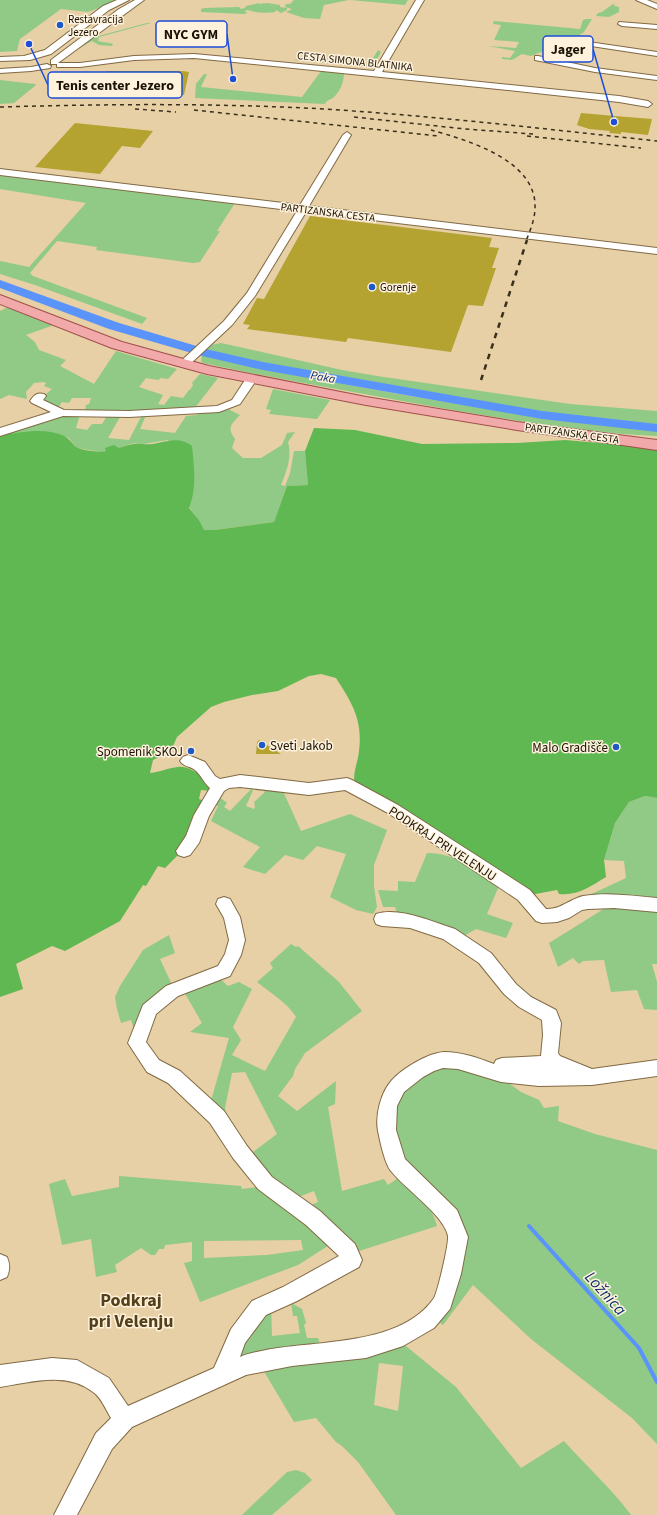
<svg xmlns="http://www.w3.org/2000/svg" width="657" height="1515" font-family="'Source Sans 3',sans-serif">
<rect width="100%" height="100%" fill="#e7cfa6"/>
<!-- green -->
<g fill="#90ca86" fill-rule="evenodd">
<polygon points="0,0 122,0 88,12 61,9 20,39 17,51 0,52"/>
<polygon points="294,0 349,0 324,5 320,19 304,18 286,12 292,9 285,7 286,4 290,4"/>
<polygon points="350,0 408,0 405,5"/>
<path d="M259,3V4L267,3L280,5V7L287,8V10L281,13L276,10L275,12C270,13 261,13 255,12C251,11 250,10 246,10L245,12L248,13L244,14L201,12V9L204,8L239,7L241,9L245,8L246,6Z"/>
<polygon points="613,4 615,5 614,6 619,7 619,12 609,17 596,16 598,13 602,12"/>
<polygon points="586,19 592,19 584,32 574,39 531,56 522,54 512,60 502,59 502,57 510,58 515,51 488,46 516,48 519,42 494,40 501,25 493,24 494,21 580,29 583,20"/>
<path d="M147,23H151L99,37L98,41C103,43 108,42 113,44L112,46L99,45L92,41L78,49L91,38Z"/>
<polygon points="378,50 381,52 373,67 294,60 298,59 369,65"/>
<path d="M321,71L344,73C344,82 340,92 333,98C329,100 327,100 325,104L195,98L196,84L204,74H207L201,87L302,97Z"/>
<polygon points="0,80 35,84 36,85 14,103 0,104"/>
<polygon points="0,175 235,203 217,231 220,231 200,262 193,263 96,250 97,247 57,241 30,273 33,276 147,318 142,324 35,285 0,274 0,261 29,267 86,203 0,189"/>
<polygon points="8,307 54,325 26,335 35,342 39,350 66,360 60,366 94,384 116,351 177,369 168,379 161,378 158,380 146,378 139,387 163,395 158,404 164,405 171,396 183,398 189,390 190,390 193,385 192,383 200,374 218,378 194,409 145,412 85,411 86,405 89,404 91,398 72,398 69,403 62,402 58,408 39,402 42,395 46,394 52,389 44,386 46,383 44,382 34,383 26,392 27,399 9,395 0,399 0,311"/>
<path d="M221,343L342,370L377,376L570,404L657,411V426C506,410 354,386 206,351L211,345Z"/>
<path d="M202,354C352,389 504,414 657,430V436C586,433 511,420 441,408C374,396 308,384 241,371L203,363L201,361Z"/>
<polygon points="273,389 330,400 317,419 269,414 271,410 266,409"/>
<path d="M228,409L240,415C232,424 226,427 235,439L232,448L243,458H261L282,445L287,433L295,432L288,442C292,457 287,471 281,485L285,486L290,473L294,451H305L308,485L287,486L274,522L215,530H203L199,520L189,507L192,498L168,440L143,444L134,443L119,448L114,446L106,448V451L102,452L77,448L69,438L40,431L1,435L0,433L59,415L78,414L79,418L76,428L87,430L92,424H102L108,414L146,415L140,429L175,433L186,416L197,415L199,412ZM120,417H141L129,440L108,438Z"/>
<polygon points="253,787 253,790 246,806 254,809 255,807 254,802 264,793 265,788 282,789 301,831 350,814 387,830 374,865 374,886 377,907 373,914 356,910 330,897 346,854 317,846 303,860 285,855 265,874 243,867 260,847 211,821 218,806 213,804 218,796 227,803 224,807 230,811"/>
<polygon points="645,796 657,798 657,901 585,897 626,878 624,861 604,860 615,823 629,802"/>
<path d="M427,853C457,853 475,870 499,886L487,914L513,923L506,938L476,929L459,939L397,913L395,907H383L378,890L398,891V881L415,882Z"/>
<polygon points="610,905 657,909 657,964 652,964 657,982 657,1010 644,1009 637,990 611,992 604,960 583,961 579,964 573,958 558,967 549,943"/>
<polygon points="169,935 175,953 160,959 174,989 134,1029 131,1020 121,1023 117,1009 115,997 120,986 143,950"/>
<path d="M291,944L296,947L298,946L339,982L362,1011L305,1053L295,1069L293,1076L278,1096L297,1111L336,1081L335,1104L328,1107L342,1191L384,1179L388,1185L401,1176C416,1191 432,1205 437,1226L356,1252L304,1208L318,1202L314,1191L293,1199L249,1155L277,1134L245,1072L232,1073L225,1108L228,1126L210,1104L229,1038L190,1032L202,1023L183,990L219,978L228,986L239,982L252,989L233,1027L241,1040L232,1055L265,1071L296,1017C288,1003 269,992 257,982L273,968L270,963Z"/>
<polygon points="457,1065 503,1079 521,1092 539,1100 544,1108 559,1106 558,1121 595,1134 657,1150 657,1444 632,1418 531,1339 473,1285 443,1325 435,1319 463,1236 458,1210 401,1160 392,1129 399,1097 408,1086 422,1074 442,1066"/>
<path d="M119,1176L241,1186L242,1189L265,1186L334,1242L298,1265L200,1302L184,1263L192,1261V1242L165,1245L164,1249H159L155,1255H151L141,1248L115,1265L117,1272L96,1277L91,1239L62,1245L49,1184L65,1179L72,1196L119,1187ZM301,1240L303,1250L267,1255L204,1258V1241Z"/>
<polygon points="291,1303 302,1309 306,1323 304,1325 307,1338 318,1338 320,1345 235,1365 251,1324 271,1305 272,1336 300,1333 297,1316 293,1316"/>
<path d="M401,1342L456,1387L521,1468L564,1441C586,1466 611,1488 631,1515H396L358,1462L342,1446L336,1442L316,1418L294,1422L262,1368ZM379,1363L403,1366L398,1411L374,1405Z"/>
<polygon points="296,1470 305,1473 312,1480 272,1515 242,1515 287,1472"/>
</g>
<!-- forest -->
<path fill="#5fb851" d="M314,428L355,430L422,444L517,443L565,440L657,448V798L645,796L629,802L615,823L604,860L606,877C591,886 578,896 559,894L557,890L530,895L355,785C352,773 358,763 359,751C363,720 352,703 336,678L321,674L309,676L278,691L252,695L224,702L211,707L177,737L171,751L153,760L150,773C160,772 168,768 178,767C189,765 203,777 211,783V791L201,790L199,799L207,802L178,855L165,868L158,866L146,886L143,885L120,921L65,951L52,946L16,964L23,989L0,997V435C19,433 43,427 62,435C69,438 71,442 76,447C80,450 101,453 106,451L105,448L114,445L119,448C129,445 133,443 143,444C160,446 176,433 192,446C194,466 197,488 189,508L199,520L204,530H215L274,522L287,486L308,485L305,451Z"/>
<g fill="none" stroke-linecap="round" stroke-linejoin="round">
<!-- stream -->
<polyline stroke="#5a94fb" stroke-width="4" points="529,1226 639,1348 657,1382"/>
<!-- river -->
<polygon fill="#5a94fb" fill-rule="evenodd" points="0,280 119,323 210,350 263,362 542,411 657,424 657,432 542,419 263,370 202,356 109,329 0,288"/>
</g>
<!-- building -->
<g fill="#b4a331">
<polygon points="106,71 183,71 189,72 184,95 178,94 177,96 125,96 125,94 121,94 122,90 87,90 92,74 106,74"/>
<polygon points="581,113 615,116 652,119 648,135 621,132 621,134 609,133 610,131 589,129 577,125"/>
<polygon points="75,123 153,131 140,148 122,146 100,174 35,167"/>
<polygon points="310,216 492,238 489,247 499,248 492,268 496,268 483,306 468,305 451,352 348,338 346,342 247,329 250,325 243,324 257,298 264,299"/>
<polygon points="259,740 264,740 267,745 281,754 256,754 257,742"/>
</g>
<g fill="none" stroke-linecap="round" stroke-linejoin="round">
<defs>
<g id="minor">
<polygon points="117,0 129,0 109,10 51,54 30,60 0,61 0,57 24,56 45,50 103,6"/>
<polygon points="135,0 144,0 58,63 80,63 134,56 194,54 374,71 416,0 424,0 382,72 619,96 648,101 652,104 648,107 619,102 498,89 194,58 134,60 80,67 57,67 57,64 51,64 51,60 119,9"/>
<polygon points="636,0 647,0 657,4 657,9"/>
<polygon points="619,22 657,25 657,29 622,26 618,24"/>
<polygon points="575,40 657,52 657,56 578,44 574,42"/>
<polygon points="535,56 538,56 595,68 657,76 657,80 595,72 535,60"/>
<polygon points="47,64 51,66 50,68 31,71 0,73 0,69 31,67"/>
<polygon points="347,132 351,135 309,206 657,248 657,254 306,212 255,296 232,325 188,366 180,366 178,364 180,362 224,321 247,293 297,211 0,175 0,169 300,205 343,135"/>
<path d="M251,376L255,377L257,379L240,404L219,412L129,417L63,416L0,436V428L51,412L32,403L30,401C34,395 37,392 44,394L46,396L43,400L64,410L129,411L217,406L232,400L247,377Z"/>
<path d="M188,755L205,762L215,776L220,779L240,775L309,783L347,778L352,780L398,805L530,890L546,909C560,910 570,899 583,896C608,892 633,896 657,898V912L614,908L588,909L582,910L569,918L557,922L542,923L536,921L518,900L388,813L345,790L309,795L240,787L229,788L224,791L209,816L199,843L190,855L184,857L178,855L176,851L186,836L194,815L210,788C204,783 201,775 195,770C190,766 184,767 180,761L183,757Z"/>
<path d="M224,897L230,899L240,917L245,940L241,955L230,976L178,996L156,1014L146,1042L159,1060L180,1071L224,1111L247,1146L272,1177L320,1211L355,1244L362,1260L359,1267L297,1301L266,1315L245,1343L240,1357C248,1353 258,1352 266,1350C319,1340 401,1346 434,1298C438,1291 449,1243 448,1236C444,1215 405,1189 391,1171C385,1164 380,1141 378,1131C375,1115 381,1092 392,1080C403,1068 428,1053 444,1052C462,1052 478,1058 494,1064L496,1060L502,1058L541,1056L543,1035L542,1020L519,1007L504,994L479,963L443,939L410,928L382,926L376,924L374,919L376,914C398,907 428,920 449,927L455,929L491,953L516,984L531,997L556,1010L561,1023L558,1053L560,1056L592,1069L657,1060V1076L592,1085L539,1086L501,1082L458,1069L443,1068L434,1071L423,1077L404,1092L397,1106L396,1130L405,1159L457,1210L468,1237L461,1274L450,1309L434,1328L403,1346L366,1358L292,1366L246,1375L132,1427L112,1449L77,1515H54L96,1433L111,1418C106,1410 101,1397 93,1392C67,1371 31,1382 0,1387V1365L52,1358L77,1360L109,1378L128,1406L214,1368L231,1329L252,1301L283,1287L339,1256L306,1225L258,1189L233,1158L210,1123L168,1083L147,1072L128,1043L143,1005L166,986L218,966L225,954L229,940L224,918L216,904L218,899Z"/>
<path d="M0,1254L7,1257C10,1265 10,1269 7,1277L0,1280Z"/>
</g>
<polygon id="major" points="0,295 122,342 209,366 366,397 517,422 657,440 657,450 517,430 366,405 207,374 112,348 0,304"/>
</defs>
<!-- minor casing -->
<use href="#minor" stroke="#806a44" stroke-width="2"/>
<!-- major casing -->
<use href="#major" stroke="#a04f4b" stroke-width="2"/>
<!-- minor -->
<use href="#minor" fill="#fff" fill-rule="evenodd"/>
<!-- major -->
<use href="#major" fill="#f1a9aa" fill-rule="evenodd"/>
<!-- rail-far1 -->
<g stroke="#392f1d" stroke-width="1.5" stroke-dasharray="4 4" stroke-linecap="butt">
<path d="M0,107C108,104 216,103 324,109C435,116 546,129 657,141"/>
<polyline points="135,109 176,112"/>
<polyline points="194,110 438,136"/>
<polyline points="354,117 465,129 533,134"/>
<path d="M431,130C467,140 537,160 535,208C535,219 530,231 526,241"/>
<polyline points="527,136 641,148"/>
</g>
<!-- rail -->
<polyline stroke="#392f1d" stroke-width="2.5" stroke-dasharray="5.5 5.5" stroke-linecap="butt" points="481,380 527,240"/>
</g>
<!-- markers -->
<g fill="#1d5ac6" stroke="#fef2dd" stroke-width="1.5">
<circle cx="60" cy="25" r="4"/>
<circle cx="372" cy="287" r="4"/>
<circle cx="262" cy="745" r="4"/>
<circle cx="616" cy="747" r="4"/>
<circle cx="191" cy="751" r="4"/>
</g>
<g text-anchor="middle" stroke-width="3" stroke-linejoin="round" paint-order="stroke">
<!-- far-poi labels -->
<g font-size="11" fill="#1a1204" stroke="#fef2dd" text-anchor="start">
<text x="68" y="23">Restavracija<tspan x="68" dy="13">Jezero</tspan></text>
<text x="380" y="291">Gorenje</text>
</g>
<!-- far-street labels -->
<g font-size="11" fill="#1a1204" stroke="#fef2dd">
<text transform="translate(355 61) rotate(6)" y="4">CESTA SIMONA BLATNIKA</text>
<text transform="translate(328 212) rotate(7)" y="4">PARTIZANSKA CESTA</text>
<text transform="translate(572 433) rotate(8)" y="4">PARTIZANSKA CESTA</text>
</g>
<!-- far-water labels -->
<g font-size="12" font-style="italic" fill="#0d306f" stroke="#fef2dd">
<text transform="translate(323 377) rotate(10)" y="4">Paka</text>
</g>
<!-- poi labels -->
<g font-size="13" fill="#1a1204" stroke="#fef2dd" text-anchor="end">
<text x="270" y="750" text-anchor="start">Sveti Jakob</text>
<text x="608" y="752">Malo Gradišče</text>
<text x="183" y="756">Spomenik SKOJ</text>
</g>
<!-- street labels -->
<g font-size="13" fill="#1a1204" stroke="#fef2dd">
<text transform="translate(443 843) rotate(33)" y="5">PODKRAJ PRI VELENJU</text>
</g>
<!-- near-water labels -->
<g font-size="17" font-style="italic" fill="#0d306f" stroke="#fef2dd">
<text transform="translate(606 1293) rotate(48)" y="6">Ložnica</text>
</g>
<!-- near-quarter labels -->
<g font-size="18" font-weight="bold" fill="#54401a" stroke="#fef2dd">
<text x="131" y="1306">Podkraj<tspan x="131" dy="21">pri Velenju</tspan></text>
</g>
</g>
<!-- callouts -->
<path fill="none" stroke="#1d4ed8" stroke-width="1.5" d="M233 79L227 34M614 122L593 49M29 44L48 85"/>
<g fill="#1d4ed8" stroke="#fef2dd" stroke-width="1.5">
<circle cx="233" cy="79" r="4"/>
<circle cx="614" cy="122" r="4"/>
<circle cx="29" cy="44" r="4"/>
</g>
<g fill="#fef2dd" stroke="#1d4ed8" stroke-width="1.5">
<rect x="156" y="21" width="71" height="26" rx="4"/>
<rect x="543" y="36" width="50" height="26" rx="4"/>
<rect x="48" y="72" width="134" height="26" rx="4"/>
</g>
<g font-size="14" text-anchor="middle" font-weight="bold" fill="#1a1204">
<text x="191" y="39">NYC GYM</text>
<text x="568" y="54">Jager</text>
<text x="115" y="90">Tenis center Jezero</text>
</g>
</svg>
